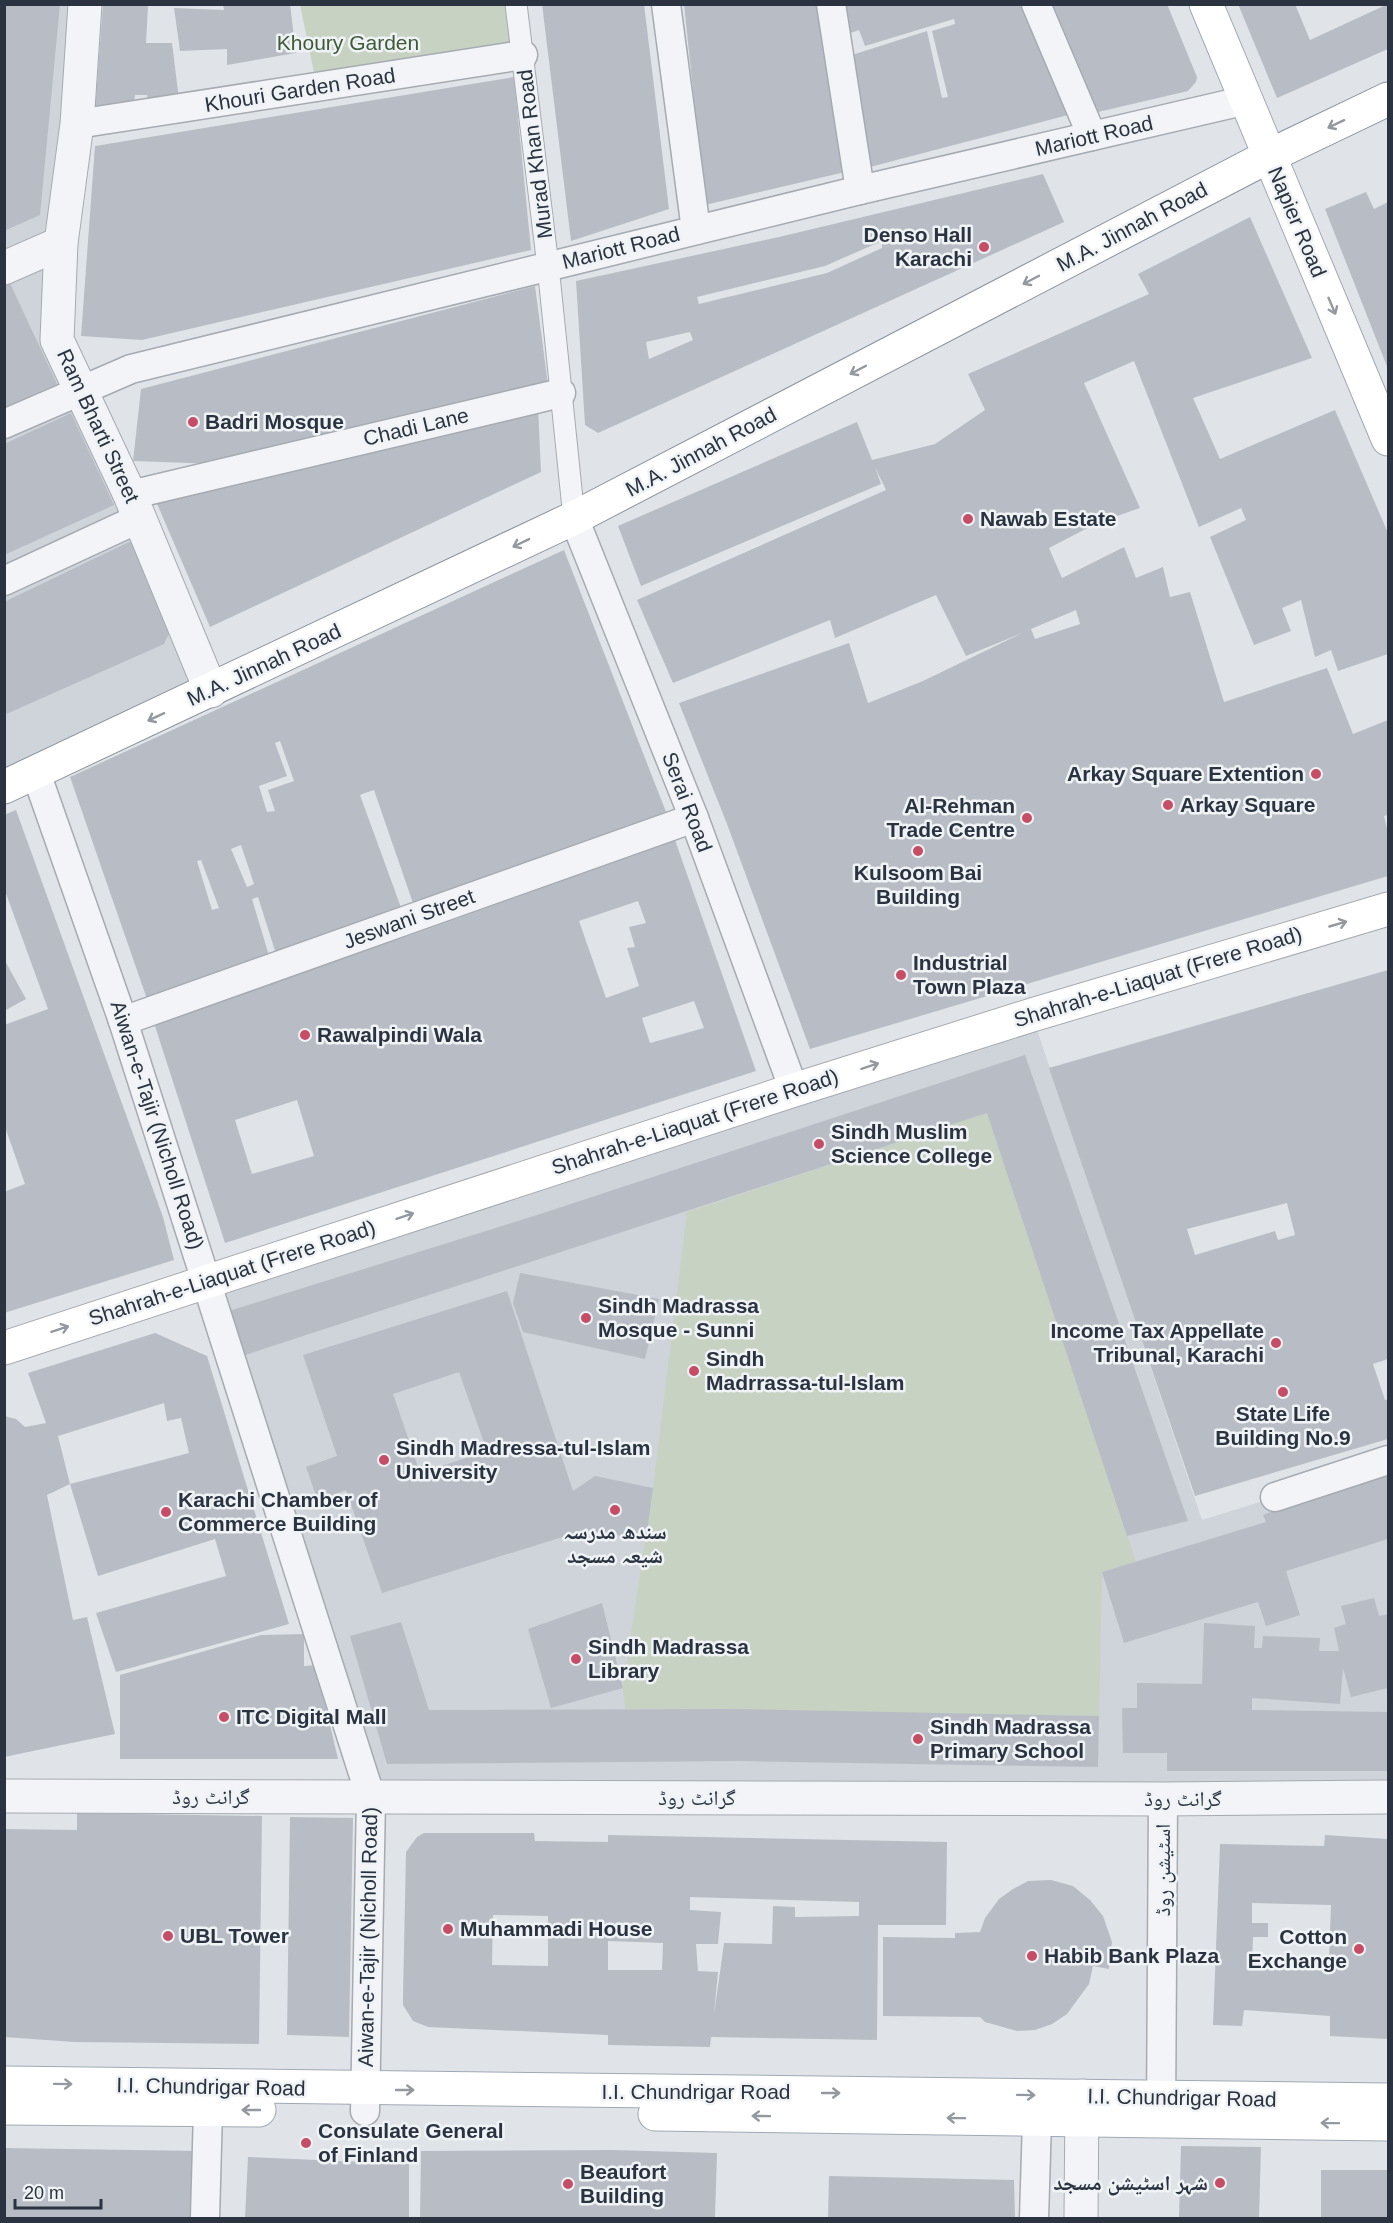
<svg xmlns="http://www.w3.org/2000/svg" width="1393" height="2223" font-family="Arial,'Noto Naskh Arabic',sans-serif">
<rect width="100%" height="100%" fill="#e0e4e8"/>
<!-- built -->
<g fill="#cfd3da">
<polygon points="4,5 84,5 57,340 211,691 4,787"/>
<polygon points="1032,1015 1202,1520 1388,1462 1388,1796 371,1798 208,1280"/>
</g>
<!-- green -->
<g fill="#c7d2c2">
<polygon points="300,5 516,5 523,55 317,87"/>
<polygon points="987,1113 1136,1562 1102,1572 1099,1716 625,1709 623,1688 653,1488 687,1212"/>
</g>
<!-- building -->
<g fill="#b8bdc5" fill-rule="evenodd">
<polygon points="4,4 60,4 40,215 4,231"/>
<polygon points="103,4 148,6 146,43 172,43 179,99 149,102 147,95 135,95 134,105 95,111"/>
<polygon points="223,4 290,4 296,53 227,65 227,49 180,51 174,8 224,10"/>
<polygon points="542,4 644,4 669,209 571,241"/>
<polygon points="684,4 820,4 845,172 705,205"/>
<polygon points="844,4 1022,4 1068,115 870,167 852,55 927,31 942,98 948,97 932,31 955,24 954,19 865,46 859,30 848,34"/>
<polygon points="1049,4 1167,4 1197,77 1196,82 1188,91 1094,113"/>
<polygon points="1238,4 1295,4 1310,40 1388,4 1388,49 1277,98"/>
<polygon points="514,77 531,250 142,340 81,336 95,146"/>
<path d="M1043,174L1064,222L598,433L585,425L576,281L779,237ZM882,241V248L827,273L699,304L697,297L825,266ZM690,332L693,340L649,359L646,342Z"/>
<polygon points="1366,192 1374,209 1388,202 1388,369 1325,209"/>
<path d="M1250,217L1312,358L1193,398L1220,459L1335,410L1388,533V654L1338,671L1331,650L1315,657L1301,600L1282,608L1291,631L1254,645L1210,537L1246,520L1241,508L1199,527L1134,361L1084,383L1140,508L1097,523L1049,548L1062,578L1124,547L1136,578L1163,567L1170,597L1190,592L1224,702L1327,668L1353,734L1388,720V815L1384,816L1388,833V876L810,1049L727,824L679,703L849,643L868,703L923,681L1022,633L966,656L936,595L835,638L830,620L673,683L637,600L886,490L875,467L881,484L641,586L618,526L857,422L872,460L935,444L985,410L968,374L1149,294L1138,274ZM1076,610L1080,624L1035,639L1031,629Z"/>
<polygon points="8,279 57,384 4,407 4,281"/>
<polygon points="535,286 548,385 218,464 133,461 141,389"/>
<polygon points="538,407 541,472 210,627 155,499"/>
<polygon points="71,413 114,505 4,555 4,444"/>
<polygon points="131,541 172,627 164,644 4,715 4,602"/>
<path d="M564,550L666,812L415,909L374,790L362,794L360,795L403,913L276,954L258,897L252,899L270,959L148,1002L70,777ZM280,741L294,781L268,790L275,811L267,812L259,786L287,776L275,743ZM241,845L254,884L247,887L231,849ZM201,860L219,908L212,910L197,861Z"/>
<polygon points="16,810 163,1217 174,1260 4,1313 4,1192 25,1184 4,1124 4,1025 48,1009 4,888 4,815"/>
<path d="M675,840L756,1071L225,1243L154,1023L420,932ZM638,901L646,923L629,927L635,947L627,948L639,986L606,998L579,921ZM694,1001L704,1028L650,1043L642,1018ZM297,1100L314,1156L252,1174L235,1120Z"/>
<polygon points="4,959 26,999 4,1011"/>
<path d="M1388,970V1359L1373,1364L1385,1400L1388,1399V1439L1195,1496L1049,1068ZM1287,1203L1295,1235L1278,1240L1275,1231L1195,1255L1187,1229Z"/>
<polygon points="1025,1055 1188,1521 1127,1536 987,1113 245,1355 229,1311 534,1216"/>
<polygon points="520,1273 659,1299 645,1359 523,1332 513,1303"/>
<path d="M507,1291L573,1491L595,1476L653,1488L646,1540L585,1530L382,1593L346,1490L318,1501L306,1467L337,1456L303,1355ZM459,1372L487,1451L420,1473L393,1394Z"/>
<path d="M155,1333L207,1356L289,1624L116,1672L96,1613L226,1576L215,1539L98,1576L70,1484L47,1495L73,1620L87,1617L115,1734L4,1757V1416L16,1419L25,1427L46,1423L28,1373ZM164,1403L167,1421L181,1418L189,1453L70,1484L58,1436Z"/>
<polygon points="1385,1468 1388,1480 1388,1539 1286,1571 1300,1615 1266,1626 1258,1602 1124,1643 1102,1572 1266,1522 1263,1515"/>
<polygon points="1374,1598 1379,1616 1388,1614 1388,1688 1351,1697 1343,1668 1340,1704 1252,1698 1252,1710 1388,1712 1388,1771 1167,1771 1167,1753 1123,1753 1122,1708 1137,1708 1137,1683 1202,1684 1204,1623 1255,1626 1254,1648 1262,1648 1263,1636 1320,1638 1319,1651 1339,1651 1334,1628 1346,1624 1341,1606"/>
<polygon points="602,1603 623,1688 551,1708 528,1629"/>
<polygon points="401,1622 429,1710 737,1709 1099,1716 1098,1767 738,1761 387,1764 350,1636"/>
<polygon points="304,1634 304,1666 316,1665 338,1759 120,1759 120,1675 261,1635"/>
<polygon points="77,1813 262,1816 259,2044 74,2042 4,2037 4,1829 77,1830"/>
<polygon points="290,1817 353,1818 349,2037 287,2035"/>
<path d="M424,1833H534L535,1841L608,1842V1835L947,1842L946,1925H878L877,2040L711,2037L710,2047L608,2045V2035L428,2027L413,2021L403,2005V1996L406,1852L417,1837ZM690,1897L859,1902V1916L795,1917V1907L773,1906L772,1944L724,1943L714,2015L718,1972L698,1971L696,1944H718L721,1912L690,1910ZM493,1915L548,1916V1966L492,1965ZM608,1941L663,1943L662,1970H608Z"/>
<path d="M1325,1835L1388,1839V2039L1330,2036V2016L1244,2010L1242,2026L1213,2025L1220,1844L1324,1846ZM1252,1903L1331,1905L1329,1962L1252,1961L1253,1937H1268V1923H1252Z"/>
<polygon points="1051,1880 1073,1886 1090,1900 1103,1916 1112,1942 1109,1969 1093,1966 1089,1984 1067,2014 1052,2024 1035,2030 1017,2031 985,2022 980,2017 883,2016 883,1937 955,1938 955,1933 980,1932 985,1918 999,1899 1013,1889 1028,1881"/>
<polygon points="1181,2146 1261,2147 1259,2218 1179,2218"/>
<polygon points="4,2148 198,2151 197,2218 4,2218"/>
<polygon points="612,2150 717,2153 715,2218 420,2218 421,2151"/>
<polygon points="248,2157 409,2164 409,2218 245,2218"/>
<rect x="1321" y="2170" width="67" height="48"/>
<polygon points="829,2176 1014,2180 1015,2218 828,2218"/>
</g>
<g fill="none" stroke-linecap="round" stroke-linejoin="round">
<defs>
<polyline id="pedestrian" points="516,4 548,266 574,518"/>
<g id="minor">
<polyline points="666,4 696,230"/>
<polyline points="831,4 860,190"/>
<polyline points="1036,4 1092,136"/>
<polyline points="77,124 523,55"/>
<polyline points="4,424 131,369 860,190 1247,100"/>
<polyline points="130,495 561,393"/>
<polyline points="574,518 694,818 794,1090"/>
<polyline points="4,581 140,518"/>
<polyline points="36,773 123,1021 371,1798 365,2111"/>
<polyline points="123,1021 694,818"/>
<polyline points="1275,1497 1388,1460"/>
<polyline points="1161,2118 1163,1799"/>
<polyline points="205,2218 208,2110"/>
<polyline points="1034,2218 1037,2120"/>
</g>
<g id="tertiary">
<polyline points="85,4 77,124 61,243 57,340 130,495 211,691"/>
<polyline points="4,268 61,243"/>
<polyline points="4,1796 1163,1799 1388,1797"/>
<polyline points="1081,2218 1082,2096"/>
</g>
<polyline id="secondary" points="4,1348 794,1090 1032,1015 1388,909"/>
<g id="primary">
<polyline points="1206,4 1388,439"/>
<polyline points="4,2083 1388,2100"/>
<polyline points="4,2108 259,2110"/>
<polyline points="655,2114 1388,2124"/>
</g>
<polyline id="trunk" points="4,787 574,518 1269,156 1388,99"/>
</defs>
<!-- pedestrian casing -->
<use href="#pedestrian" stroke="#a6abb2" stroke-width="23"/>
<!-- minor casing -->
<use href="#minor" stroke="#a6abb2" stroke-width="31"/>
<!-- tertiary casing -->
<use href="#tertiary" stroke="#a6abb2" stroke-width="35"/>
<!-- secondary casing -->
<use href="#secondary" stroke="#a6abb2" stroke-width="35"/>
<!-- primary casing -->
<use href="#primary" stroke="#a0a9b3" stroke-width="35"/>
<!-- trunk casing -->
<use href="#trunk" stroke="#89929e" stroke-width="35"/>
<!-- pedestrian -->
<use href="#pedestrian" stroke="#f3f4f7" stroke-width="21"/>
<!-- minor -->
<use href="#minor" stroke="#f3f4f7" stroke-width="28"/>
<!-- tertiary -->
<use href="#tertiary" stroke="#f3f4f7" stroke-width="33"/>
<!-- secondary -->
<use href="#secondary" stroke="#fff" stroke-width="33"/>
<!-- primary -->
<use href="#primary" stroke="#fff" stroke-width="33"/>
<!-- trunk -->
<use href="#trunk" stroke="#fff" stroke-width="33"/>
</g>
<!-- one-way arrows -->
<defs><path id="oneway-shaft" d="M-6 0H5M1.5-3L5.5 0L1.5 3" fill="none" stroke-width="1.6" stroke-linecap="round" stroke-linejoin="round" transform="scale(1.5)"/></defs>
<g stroke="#94999f">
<use href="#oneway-shaft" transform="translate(1336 124) rotate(155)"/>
<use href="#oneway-shaft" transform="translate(1031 280) rotate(152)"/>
<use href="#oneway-shaft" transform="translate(1332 306) rotate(67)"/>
<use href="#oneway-shaft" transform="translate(858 370) rotate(152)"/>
<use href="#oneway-shaft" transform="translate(521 543) rotate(154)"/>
<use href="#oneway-shaft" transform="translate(156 717) rotate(155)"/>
<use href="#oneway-shaft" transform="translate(1338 924) rotate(-16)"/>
<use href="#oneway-shaft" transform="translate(870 1066) rotate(-18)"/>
<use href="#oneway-shaft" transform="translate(405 1216) rotate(-18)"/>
<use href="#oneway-shaft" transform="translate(60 1329) rotate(-18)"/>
<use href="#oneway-shaft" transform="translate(63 2084) rotate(1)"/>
<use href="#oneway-shaft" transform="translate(405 2090)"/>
<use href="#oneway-shaft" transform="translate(831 2093)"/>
<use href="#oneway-shaft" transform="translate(1026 2095) rotate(1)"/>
<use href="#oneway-shaft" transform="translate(251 2110) rotate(-180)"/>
<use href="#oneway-shaft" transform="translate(761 2116) rotate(-179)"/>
<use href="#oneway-shaft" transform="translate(956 2118) rotate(-179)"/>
<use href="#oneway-shaft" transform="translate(1330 2123) rotate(-179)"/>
</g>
<!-- markers -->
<g fill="#c64d65" stroke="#f0f3f6" stroke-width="2">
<circle cx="984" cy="247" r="6"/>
<circle cx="193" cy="422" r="6"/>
<circle cx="968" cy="519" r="6"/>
<circle cx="1316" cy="774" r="6"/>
<circle cx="1168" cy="805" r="6"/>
<circle cx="1027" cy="818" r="6"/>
<circle cx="918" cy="851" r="6"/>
<circle cx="901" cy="975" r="6"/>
<circle cx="305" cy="1035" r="6"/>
<circle cx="819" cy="1144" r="6"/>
<circle cx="586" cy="1318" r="6"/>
<circle cx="1276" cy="1343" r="6"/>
<circle cx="694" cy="1371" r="6"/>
<circle cx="1283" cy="1392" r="6"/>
<circle cx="384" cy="1460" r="6"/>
<circle cx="615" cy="1510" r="6"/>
<circle cx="166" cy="1512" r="6"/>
<circle cx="576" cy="1659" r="6"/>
<circle cx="224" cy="1717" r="6"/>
<circle cx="918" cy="1739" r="6"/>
<circle cx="448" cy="1929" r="6"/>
<circle cx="168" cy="1936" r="6"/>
<circle cx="1359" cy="1949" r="6"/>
<circle cx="1032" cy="1956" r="6"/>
<circle cx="306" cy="2143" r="6"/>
<circle cx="1220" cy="2183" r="6"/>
<circle cx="568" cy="2184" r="6"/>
</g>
<g text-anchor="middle" stroke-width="5" stroke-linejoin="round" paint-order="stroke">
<!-- park labels -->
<g font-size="21" fill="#405a38" stroke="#f0f3f6">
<text x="348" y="50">Khoury Garden</text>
</g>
<!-- street labels -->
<g font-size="21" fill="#2a333f" stroke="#f0f3f6">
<text transform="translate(300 90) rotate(-9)" y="7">Khouri Garden Road</text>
<text transform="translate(1094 136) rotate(-13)" y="7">Mariott Road</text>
<text transform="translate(535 154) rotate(-97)" y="7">Murad Khan Road</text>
<text transform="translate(1297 222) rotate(67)" y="7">Napier Road</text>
<text transform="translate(1132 227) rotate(-28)" y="7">M.A. Jinnah Road</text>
<text transform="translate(621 248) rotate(-14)" y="7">Mariott Road</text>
<text transform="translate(98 426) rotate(65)" y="7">Ram Bharti Street</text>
<text transform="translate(416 427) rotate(-13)" y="7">Chadi Lane</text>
<text transform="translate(701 452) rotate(-28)" y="7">M.A. Jinnah Road</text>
<text transform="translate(264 665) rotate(-25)" y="7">M.A. Jinnah Road</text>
<text transform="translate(687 802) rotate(69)" y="7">Serai Road</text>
<text transform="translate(409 919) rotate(-20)" y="7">Jeswani Street</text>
<text transform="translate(1158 977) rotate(-17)" y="7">Shahrah-e-Liaquat (Frere Road)</text>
<text transform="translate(695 1122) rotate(-18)" y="7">Shahrah-e-Liaquat (Frere Road)</text>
<text transform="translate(157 1125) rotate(72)" y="7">Aiwan-e-Tajir (Nicholl Road)</text>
<text transform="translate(232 1273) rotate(-18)" y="7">Shahrah-e-Liaquat (Frere Road)</text>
<text x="211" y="1804">گرانٹ روڈ</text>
<text x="697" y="1805">گرانٹ روڈ</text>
<text x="1183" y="1806">گرانٹ روڈ</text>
<text transform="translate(1163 1870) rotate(-90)" y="7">اسٹیشن روڈ</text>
<text transform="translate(368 1937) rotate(-89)" y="7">Aiwan-e-Tajir (Nicholl Road)</text>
<text transform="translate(211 2087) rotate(1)" y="7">I.I. Chundrigar Road</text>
<text x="696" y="2099">I.I. Chundrigar Road</text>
<text transform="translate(1182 2098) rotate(1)" y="7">I.I. Chundrigar Road</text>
</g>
<!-- poi labels -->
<g font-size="21" font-weight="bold" fill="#2a333f" stroke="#f0f3f6" text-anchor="start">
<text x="972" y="242" text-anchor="end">Denso Hall<tspan x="972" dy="24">Karachi</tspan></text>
<text x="205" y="429">Badri Mosque</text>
<text x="980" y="526">Nawab Estate</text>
<text x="1304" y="781" text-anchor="end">Arkay Square Extention</text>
<text x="1180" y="812">Arkay Square</text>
<text x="1015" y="813" text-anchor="end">Al-Rehman<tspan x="1015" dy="24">Trade Centre</tspan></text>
<text x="918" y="880" text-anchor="middle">Kulsoom Bai<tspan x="918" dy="24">Building</tspan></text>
<text x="913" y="970">Industrial<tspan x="913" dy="24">Town Plaza</tspan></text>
<text x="317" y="1042">Rawalpindi Wala</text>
<text x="831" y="1139">Sindh Muslim<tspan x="831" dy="24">Science College</tspan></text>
<text x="598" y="1313">Sindh Madrassa<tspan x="598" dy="24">Mosque - Sunni</tspan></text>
<text x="1264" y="1338" text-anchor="end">Income Tax Appellate<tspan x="1264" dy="24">Tribunal, Karachi</tspan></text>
<text x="706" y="1366">Sindh<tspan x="706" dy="24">Madrrassa-tul-Islam</tspan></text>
<text x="1283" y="1421" text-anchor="middle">State Life<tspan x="1283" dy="24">Building No.9</tspan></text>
<text x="396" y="1455">Sindh Madressa-tul-Islam<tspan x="396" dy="24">University</tspan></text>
<text x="178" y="1507">Karachi Chamber of<tspan x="178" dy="24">Commerce Building</tspan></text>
<text x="615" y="1539" text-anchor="middle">سندھ مدرسہ<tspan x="615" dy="24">شیعہ مسجد</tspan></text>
<text x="588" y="1654">Sindh Madrassa<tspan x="588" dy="24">Library</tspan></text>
<text x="236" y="1724">ITC Digital Mall</text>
<text x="930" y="1734">Sindh Madrassa<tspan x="930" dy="24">Primary School</tspan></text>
<text x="460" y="1936">Muhammadi House</text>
<text x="180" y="1943">UBL Tower</text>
<text x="1347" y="1944" text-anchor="end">Cotton<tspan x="1347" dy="24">Exchange</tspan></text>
<text x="1044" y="1963">Habib Bank Plaza</text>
<text x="318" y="2138">Consulate General<tspan x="318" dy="24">of Finland</tspan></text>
<text x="580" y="2179">Beaufort<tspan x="580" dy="24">Building</tspan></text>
<text x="1208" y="2190" text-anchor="end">شہر اسٹیشن مسجد</text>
</g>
</g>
<!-- border -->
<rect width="1393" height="2223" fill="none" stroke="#2a333f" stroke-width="12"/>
<!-- scale -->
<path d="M15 2199v9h86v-9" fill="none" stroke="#2a333f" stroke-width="3"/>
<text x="24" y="2199" font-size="18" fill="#2a333f" stroke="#f0f3f6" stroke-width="4.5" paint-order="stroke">20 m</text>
</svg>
